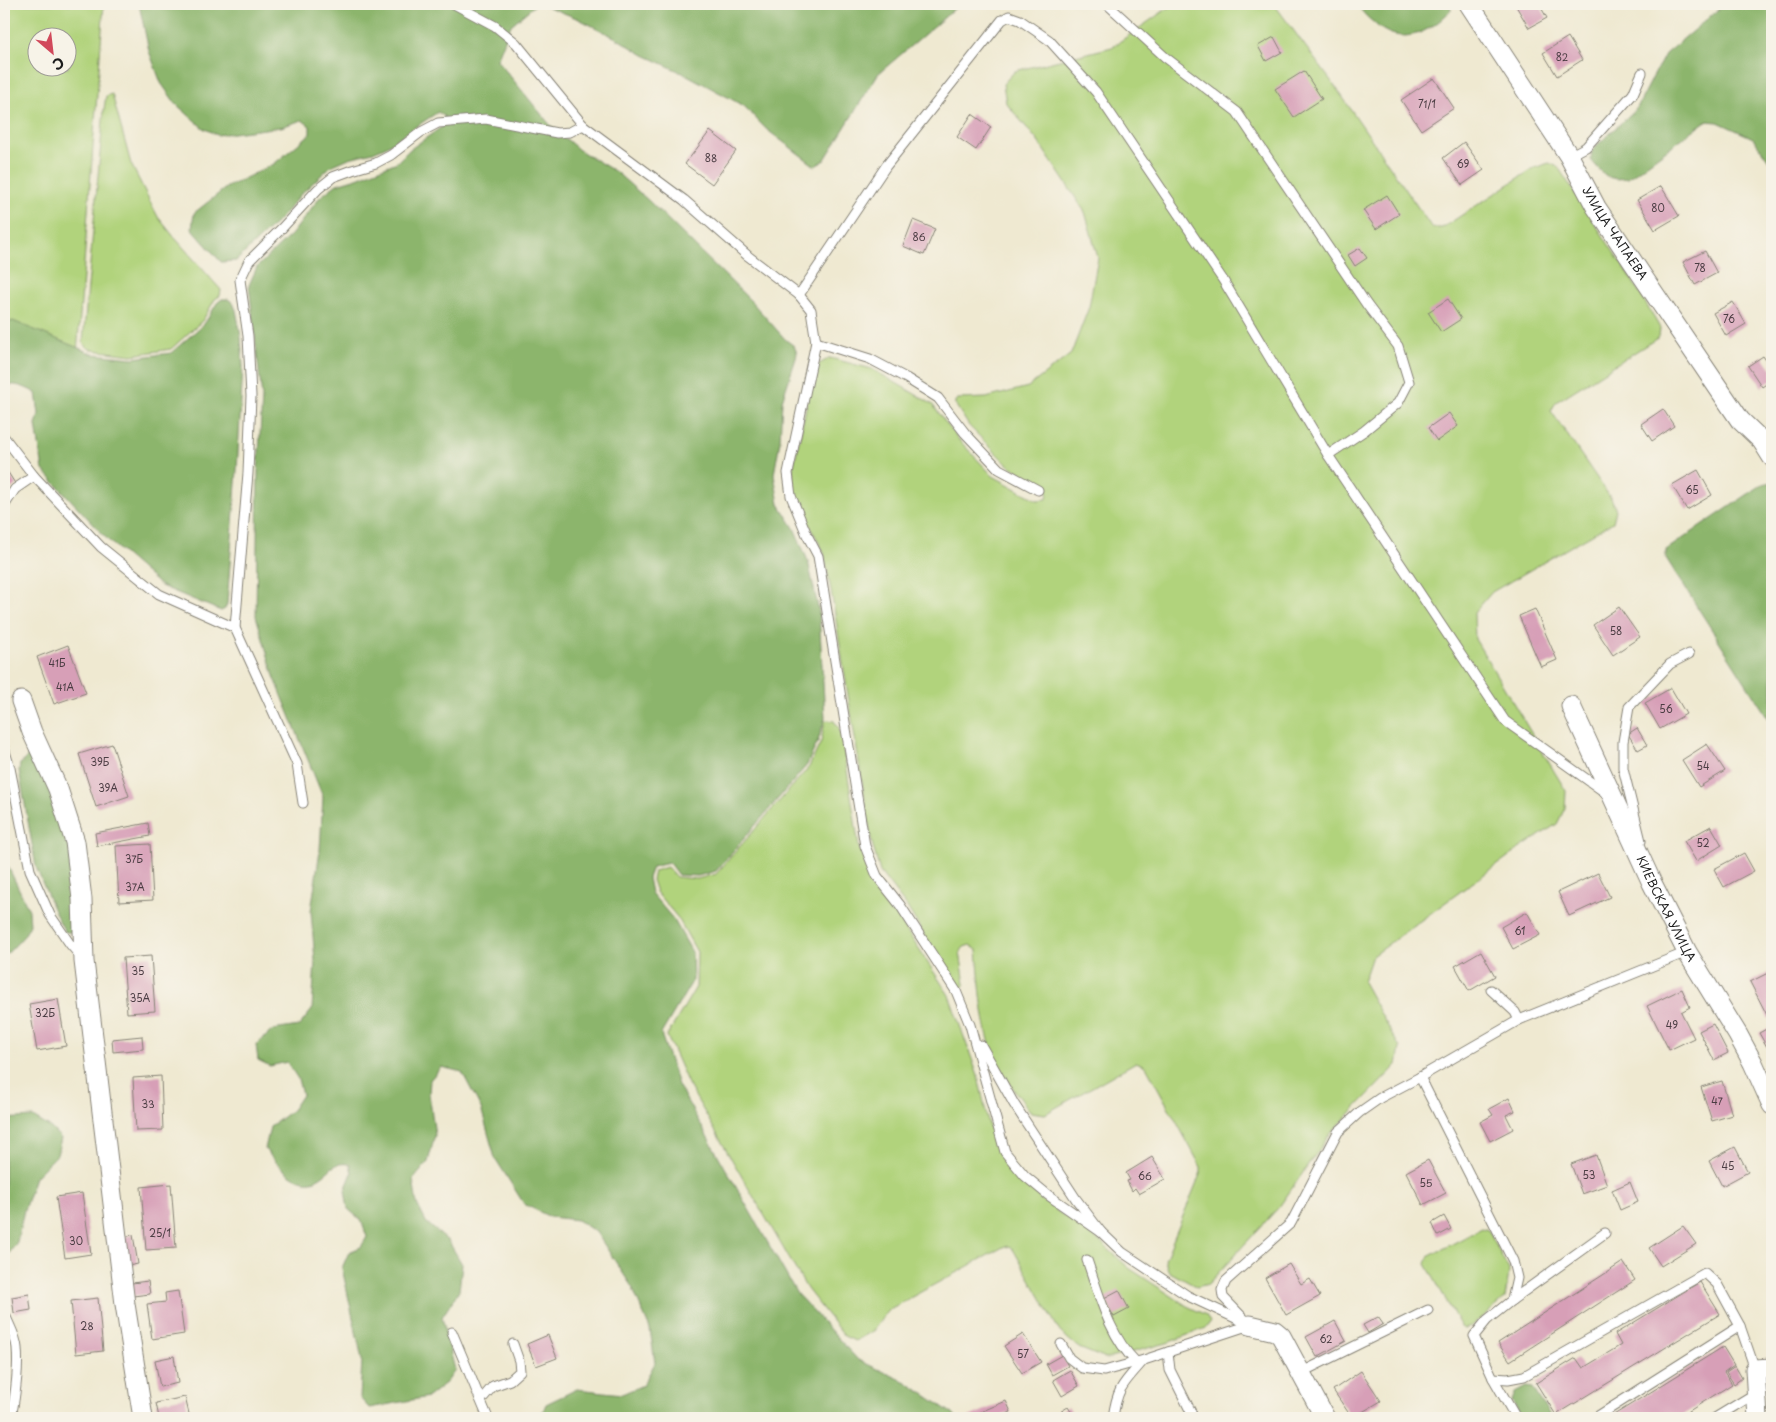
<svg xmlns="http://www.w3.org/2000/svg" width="1776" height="1422" font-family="'Playpen Sans',sans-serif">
<rect width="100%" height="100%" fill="#f7f3e8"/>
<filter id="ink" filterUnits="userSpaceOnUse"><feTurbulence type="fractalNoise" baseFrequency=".02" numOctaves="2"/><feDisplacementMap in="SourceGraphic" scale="10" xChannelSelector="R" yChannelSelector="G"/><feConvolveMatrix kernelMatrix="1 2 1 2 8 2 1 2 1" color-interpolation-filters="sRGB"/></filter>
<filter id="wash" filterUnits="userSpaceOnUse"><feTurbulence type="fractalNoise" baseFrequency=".0096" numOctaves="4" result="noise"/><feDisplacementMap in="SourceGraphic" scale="20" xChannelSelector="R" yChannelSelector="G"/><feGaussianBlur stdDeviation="1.12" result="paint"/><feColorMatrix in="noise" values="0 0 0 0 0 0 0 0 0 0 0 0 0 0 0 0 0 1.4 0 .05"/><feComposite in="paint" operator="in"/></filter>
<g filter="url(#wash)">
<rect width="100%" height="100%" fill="#efe9d1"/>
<!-- green -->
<g fill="#b1d37c" stroke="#66784c" fill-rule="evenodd">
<path d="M4,4H104L76,367L4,361ZM38,38H68V68H38Z"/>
<path d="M1170,4H1274L1337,89L1432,228H1442L1534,168L1549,163L1558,167L1632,280L1660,328L1659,337L1556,402L1551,411L1612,500L1616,510L1613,522L1492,592L1474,613L1475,639L1566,791L1565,808L1557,824L1516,851L1372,956L1363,982L1400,1048L1397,1065L1330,1134L1279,1207L1208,1284L1197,1287L1168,1271L1165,1260L1201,1172V1167L1146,1066L1136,1062L1045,1114L1031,1112C1020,1098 1004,1077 996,1061C982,1028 980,985 977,950L970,945L964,947L960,952L965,984L961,989H958L907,907L880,872L872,843L834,608L824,552L793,494V469L813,375L819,364L830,358L872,369L932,404L958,439L993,476L1037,500L1047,499L1048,490L1006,463L969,426L955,404V401L958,399L986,398L1028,387L1071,354L1089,307L1098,258L1085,212L1037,140L1006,103L1003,84L1015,71L1112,47L1168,8Z"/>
<polygon points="112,94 131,164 158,217 175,238 221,290 220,296 215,299 203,320 171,349 132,355 92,350 85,346 83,342 104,109 106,96"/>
<polygon points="828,720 834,721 839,728 842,738 859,847 872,878 949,995 978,1076 989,1126 999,1154 1019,1178 1044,1202 1095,1237 1129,1268 1187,1306 1206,1315 1210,1322 1206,1328 1167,1343 1106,1359 1079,1348 1060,1332 1013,1249 1005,1246 888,1310 873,1331 855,1341 844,1336 807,1289 688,1084 667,1036 696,987 697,952 678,918 656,892 652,880 654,871 667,867 676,877 697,879 716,874 809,767 821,742 825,721"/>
<polygon points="1482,1228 1488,1230 1509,1270 1508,1279 1505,1298 1471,1327 1465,1329 1461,1327 1426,1264 1428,1257"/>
</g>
<!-- forest -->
<g fill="#8cb56c" stroke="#546844">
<path d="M139,4H536L511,25L497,60L551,126L579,150L616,172L649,201L750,300L785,339L794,346L797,353L796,358L782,401L780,441L774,474L779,504L794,528L808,561L819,612L825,718L818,741L807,765L716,871L698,876L678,875L669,863L652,867L648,878L651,893L674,920L692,952L693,980L661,1034L678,1085L797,1294L858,1360L906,1382L953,1414L956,1418H540L546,1404L577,1389L622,1394L643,1385L655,1363L650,1329L632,1287L596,1232L577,1220L550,1217L524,1204L495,1158L481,1108L462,1072L441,1067L430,1080L429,1094L435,1135L428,1162L413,1180L417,1204L426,1222L449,1242L462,1264L459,1291L442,1317L455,1370L447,1382L428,1397L369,1408L360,1398L362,1359L342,1268L349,1252L361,1247L367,1237L361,1220L348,1209L345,1190L352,1173L350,1164C331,1162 333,1170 319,1178C299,1191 276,1163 265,1149L270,1127L292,1110L302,1095L298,1079L287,1062L270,1066L258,1060L256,1045L273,1030L299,1026L312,1010L315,961L311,911L320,850L323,797L274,676L256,616L258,472L262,397L249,285L257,267L292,234L320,197L337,184L357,178L397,162L409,150L443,126L444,116L438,112L387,146L373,152L349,158L331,166L300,195L280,219L236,261L221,262L192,229L194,213L227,187L274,164L310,134V126L302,120L281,127L217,135L203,128L176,104L161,83L149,51Z"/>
<polygon points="541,4 960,4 878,74 824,161 815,166 766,129 744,106 687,75 644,55 616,38 579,19"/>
<path d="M1359,4H1450L1451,10C1429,34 1399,48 1373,22C1367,17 1360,11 1359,4Z"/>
<path d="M1725,4H1772V165L1753,138L1718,122L1706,121L1628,178C1607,181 1604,175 1591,160L1592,150L1637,108L1665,54Z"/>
<path d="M222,299H228L233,303L236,310L241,337L243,367L237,470L227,604L225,609L221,611L161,586L108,540L43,470L36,425L39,414L36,393C27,388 14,382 4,386V324L13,321L93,354L133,358L171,353L205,323L217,303Z"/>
<polygon points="1772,482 1772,724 1666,558 1666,550 1763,484"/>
<polygon points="29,755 39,760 70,843 75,928 71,932 65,932 54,911 36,867 19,770 20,764"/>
<polygon points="4,858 29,910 30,925 24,936 4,957"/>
<polygon points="33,1117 51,1128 61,1138 57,1155 35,1177 24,1210 17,1242 4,1261 4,1119"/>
<polygon points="1526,1387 1533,1388 1551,1417 1555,1418 1522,1418 1512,1401 1515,1393"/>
</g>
<g id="blocks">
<!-- building -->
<g fill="#d79fb7">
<polygon points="1520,4 1539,4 1547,18 1529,28 1516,6"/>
<polygon points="1274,37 1282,52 1266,61 1258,46"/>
<polygon points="1568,37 1582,60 1557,76 1543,53"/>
<polygon points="1304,71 1322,99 1294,117 1275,89"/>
<polygon points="1434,78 1454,108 1421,130 1401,100"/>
<polygon points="972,114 991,127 976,150 957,137"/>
<polygon points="710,131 736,151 712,184 685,164"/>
<polygon points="1464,142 1484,170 1462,185 1443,158"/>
<polygon points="1661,186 1679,216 1655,230 1637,200"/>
<polygon points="1387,195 1399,214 1376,229 1363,210"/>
<polygon points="913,220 935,229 924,255 903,246"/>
<polygon points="1360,248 1367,258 1355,266 1348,255"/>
<polygon points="1705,251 1717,273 1695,285 1683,262"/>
<polygon points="1448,299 1461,319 1441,332 1428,312"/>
<polygon points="1733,302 1746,324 1726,336 1713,313"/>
<polygon points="1763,356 1772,369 1772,380 1762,387 1748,366"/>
<polygon points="1663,409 1674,426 1652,441 1641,424"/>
<polygon points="1449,413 1458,426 1437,441 1428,428"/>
<polygon points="4,466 16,485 5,493 4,491"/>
<polygon points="1698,470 1712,495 1687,510 1672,485"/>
<polygon points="1619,607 1640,637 1613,655 1593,625"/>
<polygon points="1535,609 1557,660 1541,667 1519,616"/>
<polygon points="68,645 86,693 54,704 37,657"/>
<polygon points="1671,688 1686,714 1660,729 1645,703"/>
<polygon points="1637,728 1647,745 1638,750 1628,734"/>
<polygon points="112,744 129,796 96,807 79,754"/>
<polygon points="1707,744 1725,771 1699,787 1682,760"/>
<polygon points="148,823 150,836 97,846 95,833"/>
<polygon points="1711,826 1722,845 1696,861 1684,841"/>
<polygon points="150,844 153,900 119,902 116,846"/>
<polygon points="1744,853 1754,871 1724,887 1714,869"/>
<polygon points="1598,873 1610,897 1569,916 1558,892"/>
<polygon points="1527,912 1540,935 1513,949 1501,927"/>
<polygon points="1481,951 1495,976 1469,991 1455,966"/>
<polygon points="151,956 155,1011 127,1013 123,958"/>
<polygon points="1772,971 1772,1017 1769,1019 1750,982"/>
<polygon points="1682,989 1690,1007 1681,1012 1694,1038 1669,1050 1647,1006"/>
<polygon points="58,999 66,1046 37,1051 29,1004"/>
<polygon points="1713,1024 1728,1053 1714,1060 1699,1031"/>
<polygon points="1772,1026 1772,1044 1767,1047 1759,1033"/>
<polygon points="142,1036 143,1049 113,1052 112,1039"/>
<polygon points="161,1076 163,1130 136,1131 133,1078"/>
<polygon points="1722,1081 1732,1115 1712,1121 1701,1087"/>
<polygon points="1509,1098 1515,1111 1506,1115 1513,1129 1490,1141 1480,1122 1493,1115 1489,1109"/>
<polygon points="1735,1147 1748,1172 1722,1186 1709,1161"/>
<polygon points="1596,1155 1607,1185 1582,1194 1571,1164"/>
<polygon points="1152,1157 1165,1179 1139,1194 1135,1188 1132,1191 1127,1181 1130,1180 1126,1173"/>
<polygon points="1428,1160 1446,1193 1423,1205 1406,1172"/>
<polygon points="1630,1182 1638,1202 1620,1210 1612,1190"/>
<polygon points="171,1184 176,1248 146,1250 141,1187"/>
<polygon points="82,1193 91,1254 65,1258 56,1197"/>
<polygon points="1444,1216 1451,1229 1438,1236 1432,1223"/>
<polygon points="1683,1226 1696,1244 1661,1266 1649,1248"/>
<polygon points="133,1235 138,1264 128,1266 123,1237"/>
<polygon points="1623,1262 1635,1280 1510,1361 1498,1343"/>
<polygon points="1289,1264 1301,1284 1310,1279 1320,1296 1286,1315 1265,1278"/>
<polygon points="148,1281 150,1294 133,1296 132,1283"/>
<polygon points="1700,1282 1720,1314 1556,1415 1536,1383 1576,1358 1583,1368 1621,1345 1615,1334"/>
<polygon points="1119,1290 1129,1309 1114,1317 1104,1298"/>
<polygon points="178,1291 184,1334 152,1339 147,1304 166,1302 165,1293"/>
<polygon points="29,1294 31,1310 14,1313 12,1297"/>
<polygon points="98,1298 103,1351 76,1354 71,1301"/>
<polygon points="1378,1317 1383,1324 1368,1333 1363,1325"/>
<polygon points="1335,1321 1346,1341 1317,1357 1306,1337"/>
<polygon points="1023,1334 1041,1362 1022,1373 1004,1346"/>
<polygon points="548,1335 557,1358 536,1366 527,1344"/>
<polygon points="1723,1347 1734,1365 1724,1372 1732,1384 1678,1418 1609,1418"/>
<polygon points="1062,1355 1068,1366 1052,1375 1046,1364"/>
<polygon points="174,1356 178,1383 160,1387 155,1360"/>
<polygon points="1735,1366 1742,1378 1734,1384 1726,1372"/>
<polygon points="1070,1370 1079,1386 1062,1396 1053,1380"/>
<polygon points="1361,1371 1381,1401 1352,1418 1333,1390"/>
<polygon points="185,1397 190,1418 159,1418 156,1403"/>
<polygon points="1006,1401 1011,1412 997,1418 970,1418 969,1417"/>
<polygon points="1068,1407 1075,1418 1050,1418"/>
</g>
</g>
</g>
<g filter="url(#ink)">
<use href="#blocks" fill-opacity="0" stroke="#868276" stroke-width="1"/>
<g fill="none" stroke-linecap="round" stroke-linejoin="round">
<defs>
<g id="service">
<polyline points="454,4 495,26 516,43 583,125"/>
<polyline points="1107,4 1165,57 1237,112 1367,305 1398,346 1409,382 1398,403 1364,431 1328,455"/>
<polyline points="1569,156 1586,147 1633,94 1642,73"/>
<polyline points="799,295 886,166 1002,20 1009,16 1020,20 1049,40 1096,92 1223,280 1328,455 1505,721 1606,793"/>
<polyline points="816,342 870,359 906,378 938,398 965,433 999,469 1038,490"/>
<polyline points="4,437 34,476 101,547 159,594 235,628"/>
<polyline points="4,506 15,489 34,476"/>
<polyline points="4,748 10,768 30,870 50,915 70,944 82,958"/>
<polyline points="303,803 297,764 235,628 248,473 251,396 248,336 240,280 249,261 282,228 318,189 333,177 352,170 376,163 391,155 421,132 438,123 486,119 557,133 570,132 583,125 684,200 748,256 799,295 811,310 816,342 788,473 791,496 807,535 818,556 865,846 877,876 900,905 956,991 970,1025 1005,1152 1025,1176 1048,1195 1101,1232"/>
<polyline points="1641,841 1623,768 1623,742 1629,707 1670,664 1689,654"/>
<polyline points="1491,990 1515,1012 1519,1020"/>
<polyline points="981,1045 1014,1104 1076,1199 1101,1232 1122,1252 1188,1296 1246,1323"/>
<polyline points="1420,1077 1513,1261 1517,1278 1512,1300 1487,1320 1474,1336 1493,1378 1516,1418"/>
<path d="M1087,1260C1099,1294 1109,1336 1136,1362"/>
<polyline points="1512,1300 1605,1233"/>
<path d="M4,1312C8,1324 16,1335 17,1348C19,1370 15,1397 11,1418"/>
<polyline points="1250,1325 1223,1297 1222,1290 1226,1281 1291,1223 1338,1132 1360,1112 1380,1098 1420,1077 1519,1020 1687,952"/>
<polyline points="452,1332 488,1418"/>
<polyline points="1061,1344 1069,1358 1082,1368 1104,1371 1144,1360 1250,1325"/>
<polyline points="1168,1352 1170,1370 1194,1418"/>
<polyline points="1300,1373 1428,1310"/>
<polyline points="1493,1378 1508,1379 1524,1376 1705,1273 1717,1284 1740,1326 1755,1369"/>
<polyline points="481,1400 493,1386 510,1380 520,1371 519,1361 513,1344"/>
<path d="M1113,1418C1117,1387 1124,1383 1144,1360"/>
<polyline points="1595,1418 1740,1326"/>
<polyline points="1715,1418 1756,1393"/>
</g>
<g id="minor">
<path id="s1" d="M1469,4L1569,156L1596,207L1641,274L1740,420L1762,441L1772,457"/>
<polyline points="21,701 32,732 58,789 75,842 82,899 84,961 125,1304 143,1418"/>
<path id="s2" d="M1571,706L1652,883L1687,952L1738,1035L1753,1063L1772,1105"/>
<polyline points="1250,1325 1275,1331 1281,1336 1325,1418"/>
<polyline points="1758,1418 1755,1369 1772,1368"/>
</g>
</defs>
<!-- service casing -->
<use href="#service" stroke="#868276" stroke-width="11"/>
<!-- minor casing -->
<use href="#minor" stroke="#868276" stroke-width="21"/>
<!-- service -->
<use href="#service" stroke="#fff" stroke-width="9"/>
<!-- minor -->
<use href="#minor" stroke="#fff" stroke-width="19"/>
</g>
</g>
<g text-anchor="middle" stroke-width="5" stroke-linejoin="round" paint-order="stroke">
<!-- number labels -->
<g font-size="10" fill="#4b3d43">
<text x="1562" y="61">82</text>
<text x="1427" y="108">71/1</text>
<text x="711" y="162">88</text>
<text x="1463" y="168">69</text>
<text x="1658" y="212">80</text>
<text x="919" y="241">86</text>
<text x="1700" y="272">78</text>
<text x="1729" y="323">76</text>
<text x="1692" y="494">65</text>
<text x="1616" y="635">58</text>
<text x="57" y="667">41Б</text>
<text x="65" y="691">41А</text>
<text x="1666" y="713">56</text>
<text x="100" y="766">39Б</text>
<text x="1703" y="770">54</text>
<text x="108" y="792">39А</text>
<text x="1703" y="847">52</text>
<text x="134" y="863">37Б</text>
<text x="135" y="891">37А</text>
<text x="1520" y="935">61</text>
<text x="138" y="975">35</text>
<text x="140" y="1002">35А</text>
<text x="45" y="1017">32Б</text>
<text x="1672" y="1029">49</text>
<text x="1717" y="1105">47</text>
<text x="148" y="1108">33</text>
<text x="1728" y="1170">45</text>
<text x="1589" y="1179">53</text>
<text x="1145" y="1180">66</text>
<text x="1426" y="1187">55</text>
<text x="160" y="1237">25/1</text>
<text x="76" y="1245">30</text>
<text x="87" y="1330">28</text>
<text x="1326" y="1343">62</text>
<text x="1023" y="1358">57</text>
</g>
<!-- street labels -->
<g font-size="12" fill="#1c1c1c" stroke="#f7f3e8">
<text dy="4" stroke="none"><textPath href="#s1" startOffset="272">УЛИЦА ЧАПАЕВА</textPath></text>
<text dy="4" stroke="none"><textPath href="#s2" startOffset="224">КИЕВСКАЯ УЛИЦА</textPath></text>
</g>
</g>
<!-- margin -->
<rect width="1776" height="1422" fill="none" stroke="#f7f3e8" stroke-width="20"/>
<!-- north arrow -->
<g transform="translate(52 52) rotate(152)"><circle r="24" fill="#f7f3e8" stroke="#9f9d96"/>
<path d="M0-4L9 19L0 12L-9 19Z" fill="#d1495b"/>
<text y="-8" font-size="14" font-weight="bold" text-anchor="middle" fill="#1c1c1c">С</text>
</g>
</svg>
